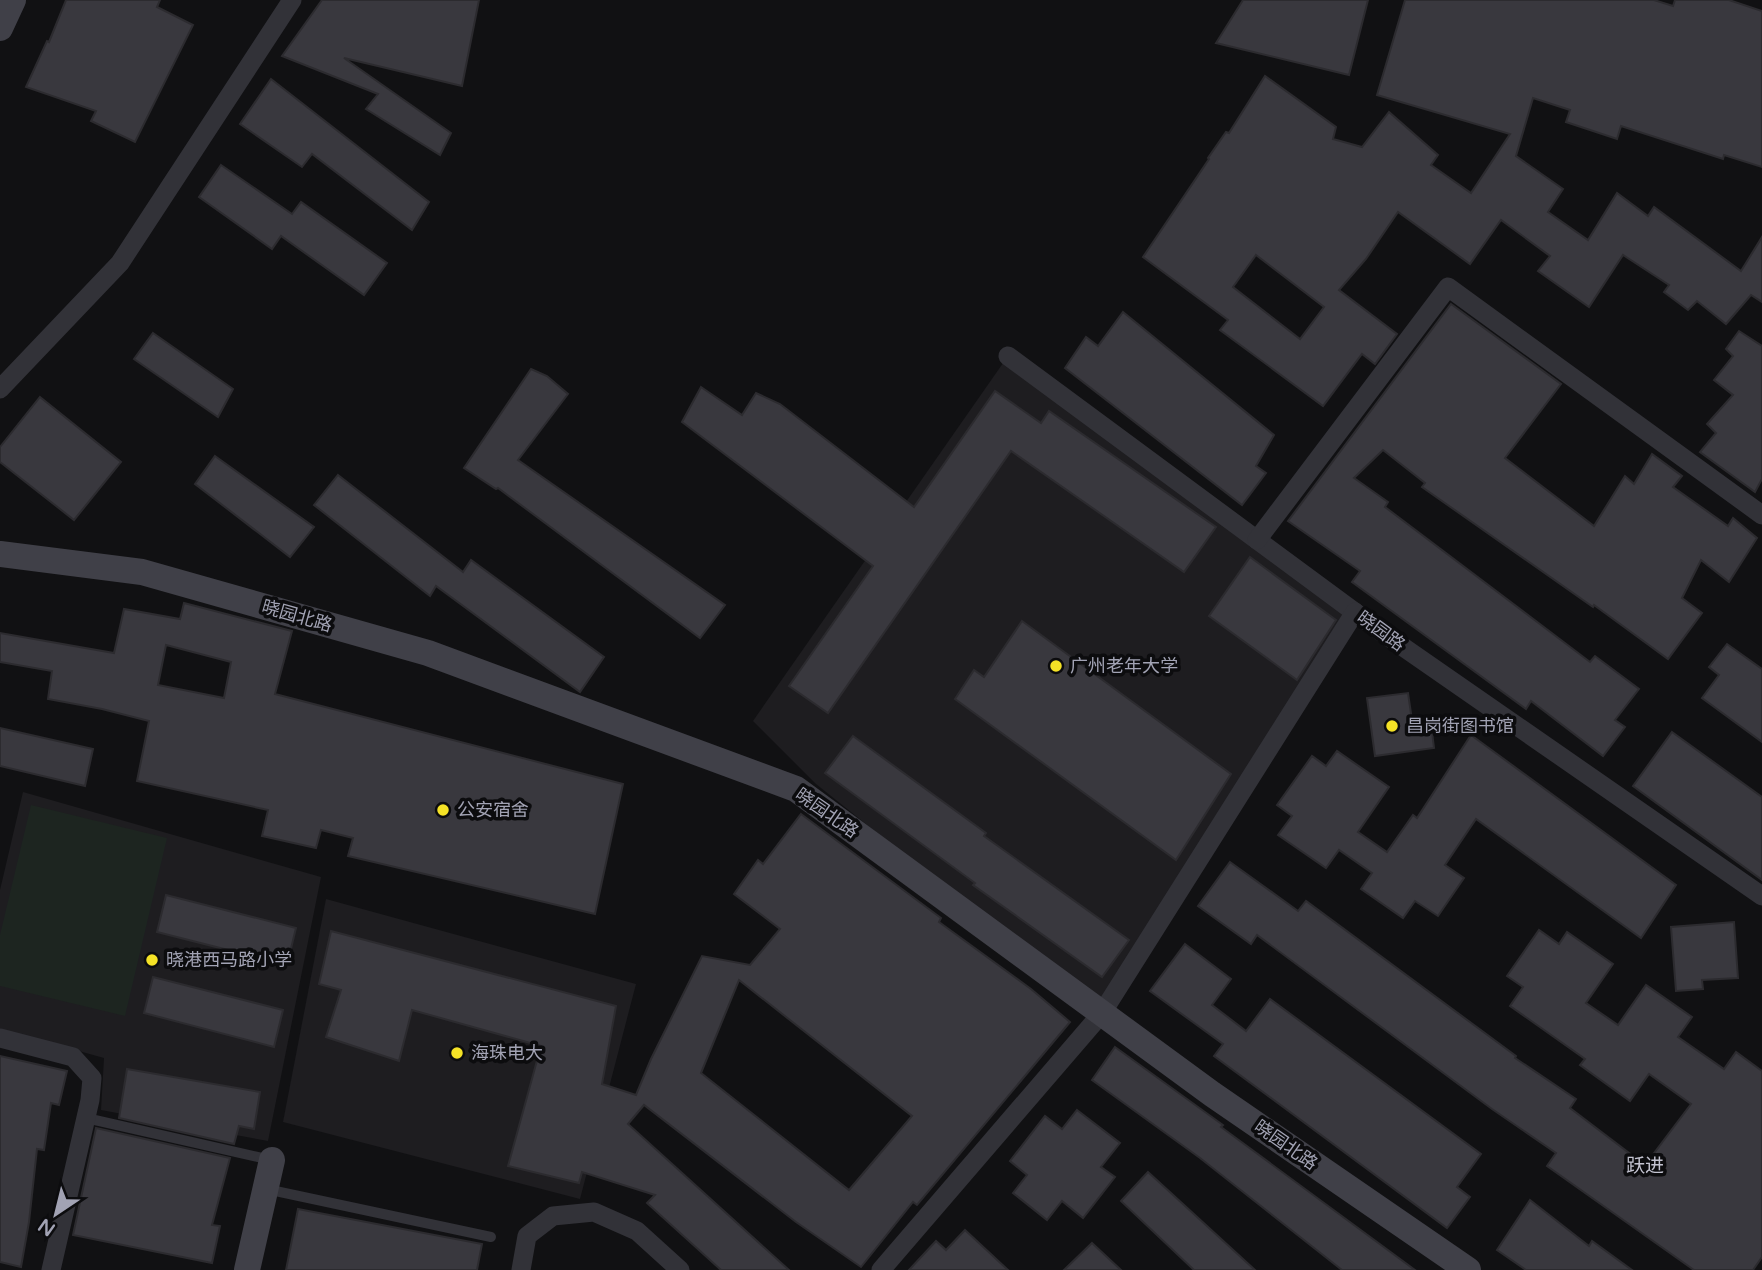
<svg xmlns="http://www.w3.org/2000/svg" width="1762" height="1270" font-family="'Varela Round','Noto Sans SC',sans-serif">
<rect width="100%" height="100%" fill="#111113"/>
<!-- built -->
<g fill="#1e1d20">
<polygon points="1008,356 1355,612 1102,1013 816,784 753,721"/>
<polygon points="23,792 321,877 268,1141 101,1110 104,1058 0,1029 0,890"/>
<polygon points="326,899 636,984 580,1199 283,1122"/>
</g>
<!-- green -->
<polygon fill="#1d2520" points="31,805 167,838 125,1016 0,986 0,935"/>
<!-- building -->
<g fill="#39383e" stroke="#2c2b2f" stroke-width="2" fill-rule="evenodd">
<polygon points="66,0 160,0 157,7 193,25 135,142 91,121 96,111 26,87 47,41 49,42"/>
<polygon points="322,0 479,0 462,86 344,58 451,133 440,155 366,109 378,94 282,56"/>
<polygon points="1243,0 1368,0 1349,75 1216,43"/>
<path d="M1405,0H1654L1673,6L1675,0H1729L1762,11V167L1724,155L1723,159L1621,126L1617,139L1566,122L1570,110L1533,98L1516,156L1563,189L1548,212L1588,240L1617,193L1648,216L1654,207L1741,271L1762,237V302L1751,295L1726,324L1697,301L1688,310L1664,292L1669,285L1623,255L1589,307L1538,271L1550,256L1501,220L1470,264L1398,212L1366,259L1339,290L1397,334L1375,364L1362,354L1323,406L1220,330L1228,320L1143,257L1209,159L1208,158L1226,132L1229,133L1265,76L1336,127L1333,139L1362,147L1389,112L1438,155L1431,165L1471,193L1510,134L1377,95ZM1256,255L1324,307L1300,339L1233,287Z"/>
<polygon points="271,79 429,202 412,230 312,154 302,167 240,124"/>
<polygon points="221,165 292,214 301,202 387,263 364,295 281,236 272,249 199,197"/>
<polygon points="1451,304 1561,384 1505,458 1594,526 1625,476 1634,484 1652,454 1682,476 1673,487 1728,526 1733,518 1757,538 1729,582 1701,560 1682,598 1702,613 1668,659 1594,605 1593,607 1422,487 1425,483 1383,450 1354,478 1388,502 1385,507 1590,662 1595,656 1639,689 1615,720 1625,727 1603,756 1531,701 1526,709 1352,582 1360,571 1288,521"/>
<polygon points="1123,312 1274,435 1256,466 1266,473 1242,505 1065,368 1086,337 1098,346"/>
<polygon points="1739,331 1762,346 1762,479 1755,492 1700,452 1716,433 1707,424 1733,395 1714,380 1733,356 1726,349"/>
<polygon points="153,333 233,389 218,417 134,359"/>
<polygon points="531,369 547,376 568,394 518,460 725,605 700,638 498,488 496,489 464,468"/>
<polygon points="701,387 742,415 756,393 780,404 914,507 995,391 1041,423 1049,411 1216,527 1184,572 1011,451 828,713 789,686 873,566 682,422"/>
<polygon points="40,397 121,462 74,520 0,462 0,447"/>
<polygon points="215,456 314,527 290,557 195,484"/>
<polygon points="338,475 463,572 471,560 604,657 580,692 436,586 430,596 314,505"/>
<polygon points="1250,557 1336,620 1297,680 1209,616"/>
<path d="M184,603L292,631L275,694L623,784L595,914L348,856L353,838L321,830L316,848L262,836L268,810L137,781L149,721L102,709L48,699L52,671L0,662V633L114,653L124,609L180,619ZM166,645L231,662L224,698L158,685Z"/>
<polygon points="1022,621 1231,774 1176,860 955,699 974,670 984,677"/>
<polygon points="1727,644 1762,669 1762,742 1702,698 1719,675 1709,667"/>
<polygon points="1408,693 1413,727 1431,724 1434,748 1375,756 1367,698"/>
<polygon points="0,728 93,749 85,786 0,766"/>
<polygon points="1672,732 1762,797 1762,880 1633,786"/>
<polygon points="1471,735 1676,885 1641,938 1476,819 1445,865 1464,878 1438,916 1415,901 1403,918 1361,889 1372,873 1339,850 1326,868 1278,835 1292,816 1277,805 1312,756 1326,766 1337,751 1389,787 1358,832 1387,852 1413,815 1417,818"/>
<polygon points="853,736 986,833 984,836 1129,940 1102,977 973,885 975,883 825,773"/>
<path d="M801,814L941,918L939,922L1031,989L1070,1022L917,1205L913,1202L861,1267L796,1222L644,1105L628,1124L789,1270H721L647,1203L655,1195L582,1172L579,1183L508,1166L541,1046L412,1010L399,1061L326,1037L341,990L319,984L331,931L616,1006L602,1084L636,1095L651,1059L702,956L750,965L780,929L734,894L758,860L763,864ZM739,980L912,1116L849,1190L701,1073Z"/>
<polygon points="1230,862 1298,911 1306,901 1516,1056 1515,1058 1576,1099 1570,1108 1645,1165 1691,1104 1649,1074 1630,1101 1580,1065 1585,1059 1510,1006 1523,987 1507,976 1539,930 1559,944 1567,932 1613,964 1586,1003 1618,1025 1646,985 1692,1017 1678,1037 1724,1069 1736,1052 1762,1071 1762,1257 1753,1270 1694,1270 1547,1166 1556,1153 1492,1109 1257,935 1251,944 1198,906"/>
<polygon points="166,895 296,928 287,965 157,932"/>
<polygon points="1734,922 1738,978 1702,980 1703,989 1676,991 1671,927"/>
<polygon points="1185,944 1231,979 1212,1005 1246,1031 1270,999 1481,1154 1457,1187 1470,1197 1447,1228 1214,1056 1223,1044 1150,991"/>
<polygon points="153,977 283,1010 274,1047 144,1013"/>
<polygon points="1115,1047 1223,1125 1221,1127 1415,1270 1342,1270 1200,1158 1092,1080"/>
<polygon points="0,1056 67,1071 59,1105 51,1103 44,1150 37,1149 29,1222 21,1267 0,1262"/>
<polygon points="127,1069 260,1092 254,1129 239,1126 234,1144 119,1118"/>
<polygon points="1077,1110 1120,1143 1101,1167 1115,1177 1083,1218 1062,1201 1047,1220 1013,1193 1027,1175 1010,1161 1045,1116 1062,1129"/>
<polygon points="96,1128 230,1158 212,1225 220,1226 212,1263 73,1235"/>
<polygon points="1148,1172 1255,1270 1194,1270 1121,1201"/>
<polygon points="1530,1200 1589,1246 1592,1241 1632,1270 1526,1270 1497,1250"/>
<polygon points="298,1209 482,1244 477,1270 286,1270"/>
<polygon points="965,1230 1008,1270 909,1270 936,1241 946,1250"/>
<polygon points="1092,1243 1121,1270 1064,1270"/>
</g>
<g fill="none" stroke-linecap="round" stroke-linejoin="round">
<!-- lane -->
<g stroke="#323238" stroke-width="10">
<polyline points="86,1118 271,1160"/>
<polyline points="266,1189 491,1237"/>
</g>
<!-- street -->
<g stroke="#323238" stroke-width="19">
<polyline points="1008,356 1383,633 1762,896"/>
<polyline points="0,389 120,263 292,0"/>
<polyline points="1257,540 1448,287 1762,515"/>
<polyline points="0,1038 73,1057 92,1078 90,1100 51,1270"/>
<polyline points="521,1270 527,1236 553,1216 594,1212 637,1231 680,1270"/>
<polyline points="881,1270 1102,1013 1355,612"/>
</g>
<!-- secondary -->
<g stroke="#404048" stroke-width="26">
<polyline points="0,28 13,0"/>
<polyline points="0,554 142,572 428,653 796,789 1212,1094 1468,1270"/>
<polyline points="247,1270 272,1160"/>
</g>
</g>
<!-- markers -->
<g fill="#f5e226" stroke="#0c0c0e" stroke-width="2.5">
<circle cx="1056" cy="666" r="7"/>
<circle cx="1392" cy="726" r="7"/>
<circle cx="443" cy="810" r="7"/>
<circle cx="152" cy="960" r="7"/>
<circle cx="457" cy="1053" r="7"/>
</g>
<g text-anchor="middle" stroke-width="7" stroke-linejoin="round" paint-order="stroke">
<!-- street labels -->
<g font-size="18" fill="#a2a3b4" stroke="#0c0c0e">
<text transform="translate(297 616) rotate(16)" y="6">晓园北路</text>
<text transform="translate(1381 631) rotate(36)" y="6">晓园路</text>
<text transform="translate(827 813) rotate(35)" y="6">晓园北路</text>
<text transform="translate(1286 1145) rotate(35)" y="6">晓园北路</text>
</g>
<!-- poi labels -->
<g font-size="18" fill="#a2a3b4" stroke="#0c0c0e" text-anchor="start">
<text x="1070" y="672">广州老年大学</text>
<text x="1406" y="732">昌岗街图书馆</text>
<text x="457" y="816">公安宿舍</text>
<text x="166" y="966">晓港西马路小学</text>
<text x="471" y="1059">海珠电大</text>
</g>
<!-- neighbourhood labels -->
<g font-size="19" fill="#c3c3d0" stroke="#0c0c0e">
<text x="1645" y="1172">跃进</text>
</g>
</g>
<!-- north arrow -->
<g transform="translate(56 1214) rotate(215)" stroke="#0c0c0e" stroke-width="5" paint-order="stroke">
<path d="M0-5L12 26L0 18L-12 26Z" fill="#a2a3b4"/>
<text y="-10" font-size="19" font-weight="bold" text-anchor="middle" fill="#a2a3b4">N</text>
</g>
</svg>
